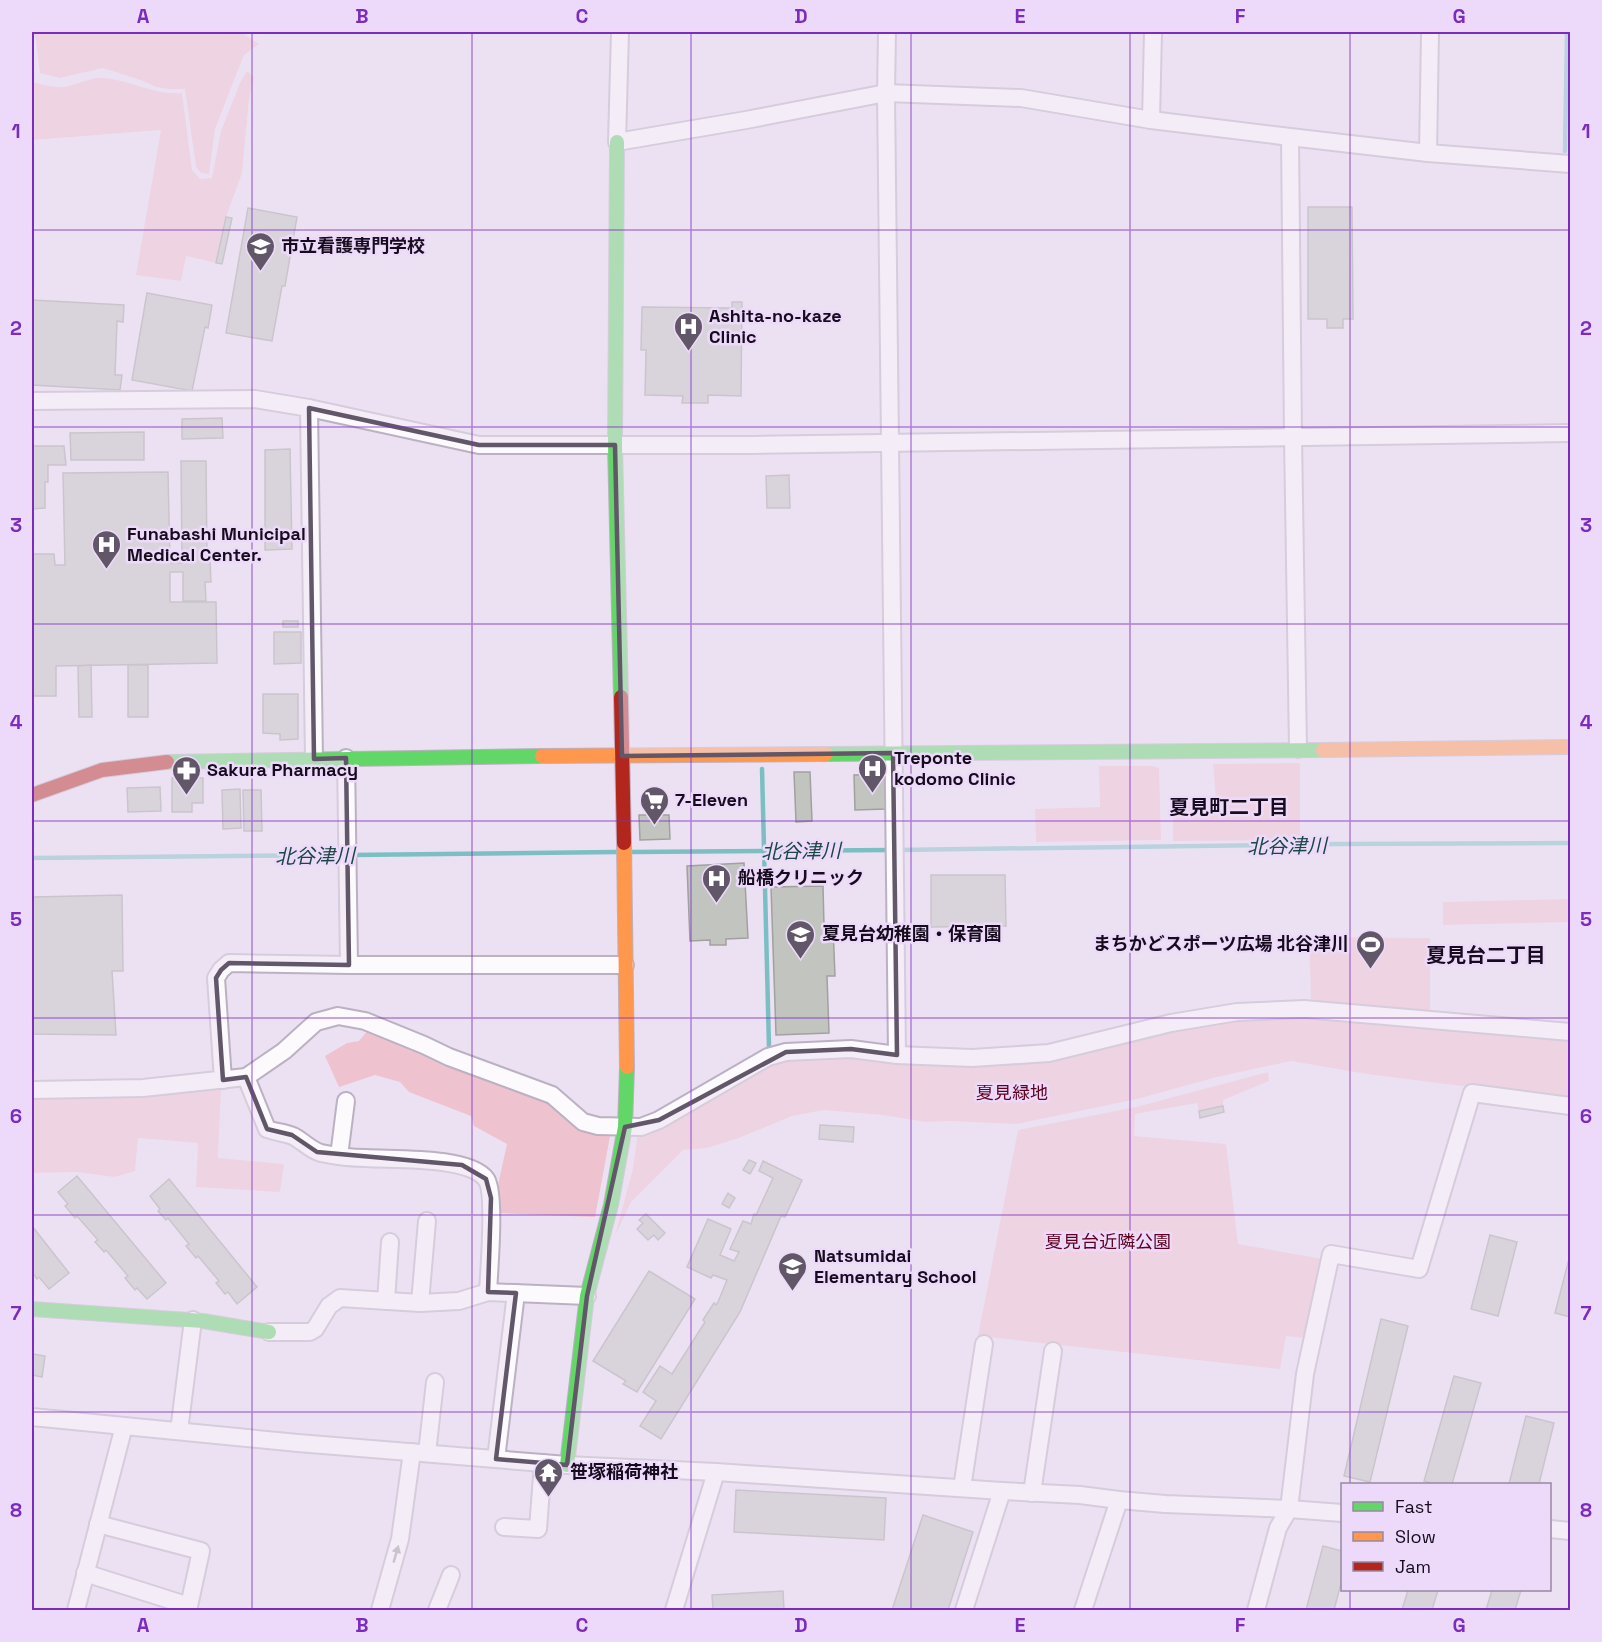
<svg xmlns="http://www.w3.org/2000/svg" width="1602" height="1642" font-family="'Space Grotesk','Noto Sans JP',sans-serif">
<rect width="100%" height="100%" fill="#ece1f3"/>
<!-- green -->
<g fill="#efc2cf">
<polygon points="32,32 241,32 259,44 244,55 234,80 215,129 209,174 201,173 196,167 185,89 169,89 156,87 143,81 103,68 60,78 40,73 36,40"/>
<path d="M247,71L254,77L249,99L242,173L226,217L216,263L186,256L181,281L136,275L161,130L32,140V82C41,84 54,88 64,87C77,85 92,76 105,78C133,81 153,95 182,93L192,170L200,179L212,178L221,131L240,83Z"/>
<polygon points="1300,763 1300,840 1173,841 1173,800 1216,799 1213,764"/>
<polygon points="1099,766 1152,766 1159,768 1161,840 1036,842 1035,809 1100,807"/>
<polygon points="1570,899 1570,922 1443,925 1443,902"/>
<polygon points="1309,937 1430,938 1430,1013 1311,1000"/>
<polygon points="1302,1013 1570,1039 1570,1100 1367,1074 1291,1061 1217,1077 1137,1099 1017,1124 949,1121 925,1122 883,1115 823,1110 792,1116 739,1138 707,1148 683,1150 631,1202 615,1236 633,1168 638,1132 771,1063 806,1055 973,1064 1170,1028"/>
<polygon points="369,1029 548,1099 611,1131 595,1217 498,1213 498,1185 507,1144 474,1126 471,1116 409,1092 400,1082 375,1075 339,1087 325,1056 347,1043 359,1041"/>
<polygon points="1268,1072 1269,1081 1223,1100 1223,1106 1199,1111 1197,1103 1135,1114 1134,1136 1226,1144 1238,1244 1323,1259 1306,1338 1286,1336 1280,1369 978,1336 1018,1130 1136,1107"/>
<polygon points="221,1089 218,1158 284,1164 280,1192 196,1187 198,1143 138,1138 135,1171 114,1177 77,1172 32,1173 32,1095 144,1094"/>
</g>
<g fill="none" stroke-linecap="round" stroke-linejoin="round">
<!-- stream -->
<g stroke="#7cbfc3" stroke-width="4.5">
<polyline points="1565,151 1567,32"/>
<polyline points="762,769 769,1047"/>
<polyline points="898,850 1336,844 1570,843"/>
<polyline points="631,852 890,850"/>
<polyline points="352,855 617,852"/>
<polyline points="32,858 344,855"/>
</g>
</g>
<!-- building -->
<g fill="#c2c4bf" stroke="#a1a1a0" stroke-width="1.5">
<polygon points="1308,207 1352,207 1353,319 1343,319 1343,328 1327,328 1327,319 1308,319"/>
<polygon points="248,208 297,217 285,286 282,286 272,341 226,333"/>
<polygon points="226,217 232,218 222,264 216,263"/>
<polygon points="147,293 212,305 208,328 205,327 192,391 132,380"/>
<polygon points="32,300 124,305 123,322 117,321 115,375 122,375 120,390 32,385"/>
<polygon points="732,302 742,302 741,396 708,395 708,403 682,403 683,396 645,395 646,350 641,350 642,307 732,308"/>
<polygon points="222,418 223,438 182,439 182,419"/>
<polygon points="144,432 144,460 71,460 70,433"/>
<polygon points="32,446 64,446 66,465 48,465 48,482 45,482 45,508 32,509"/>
<polygon points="290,449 292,549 265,550 265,450"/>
<polygon points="181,461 206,461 207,560 210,560 211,582 205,582 206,601 183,601 183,572 170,572 170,602 216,602 217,663 56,666 56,696 32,696 32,554 54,554 55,565 65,565 63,473 168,472 170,563 182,563"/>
<polygon points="789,475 790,508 767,508 766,476"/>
<rect x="283" y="621" width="15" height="6"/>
<polygon points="274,632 301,632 301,663 274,664"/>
<polygon points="91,665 92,717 79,717 78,666"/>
<rect x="128" y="665" width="20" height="52"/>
<polygon points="263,694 298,694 298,739 280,740 280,734 263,733"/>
<polygon points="794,772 810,772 812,821 796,822"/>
<polygon points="885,774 886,809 855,810 854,775"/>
<polygon points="172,778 203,778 203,803 192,803 192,812 172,812"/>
<polygon points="160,787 161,811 128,812 127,788"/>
<polygon points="240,789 241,828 223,829 222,790"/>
<polygon points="243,790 261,790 262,831 244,831"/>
<polygon points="639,815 669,815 670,839 640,840"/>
<polygon points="744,863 748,938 726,939 726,945 710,945 710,940 690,941 687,866"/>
<polygon points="931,875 1005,875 1006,926 931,927"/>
<polygon points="823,886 824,926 833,926 835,976 827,976 829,1033 776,1035 771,887"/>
<polygon points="122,895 123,971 112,971 116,1035 32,1034 32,897"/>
<polygon points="1223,1106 1224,1112 1200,1118 1199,1111"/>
<polygon points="820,1125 854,1127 853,1142 819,1139"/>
<polygon points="749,1160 756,1163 750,1174 743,1170"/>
<polygon points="763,1161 802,1180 785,1217 781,1216 740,1312 661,1439 640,1426 656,1401 643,1392 660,1366 672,1374 705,1322 703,1320 714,1303 716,1305 718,1302 727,1280 713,1275 711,1278 687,1267 708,1219 731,1229 720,1255 734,1261 739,1252 730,1249 743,1221 751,1224 754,1214 756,1215 773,1178 759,1171"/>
<polygon points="77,1176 166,1283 147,1299 137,1288 135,1290 125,1278 128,1276 106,1250 104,1252 95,1242 98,1240 77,1216 75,1218 65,1206 68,1204 58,1192"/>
<polygon points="169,1179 257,1287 237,1304 228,1292 225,1294 216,1283 219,1281 198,1256 196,1258 186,1246 189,1244 168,1218 166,1220 158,1211 160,1209 150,1196"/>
<polygon points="728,1193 735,1198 729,1208 722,1204"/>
<polygon points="646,1214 665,1233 658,1240 654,1235 648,1240 637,1229 643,1223 639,1220"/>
<polygon points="32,1226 69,1273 49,1289 39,1277 37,1279 32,1272"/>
<polygon points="1490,1235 1517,1242 1498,1316 1471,1309"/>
<polygon points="1570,1255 1570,1317 1555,1313"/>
<polygon points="649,1271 695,1299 637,1392 623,1384 626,1381 593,1361"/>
<polygon points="1381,1319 1408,1326 1370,1482 1344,1476"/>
<polygon points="33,1354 45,1356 42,1377 32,1375"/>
<polygon points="1454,1376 1481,1383 1452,1484 1435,1484 1424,1481"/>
<polygon points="1526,1416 1554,1423 1539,1484 1509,1484"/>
<polygon points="736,1490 886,1498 884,1540 734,1532"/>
<polygon points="923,1515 973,1532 948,1610 892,1610"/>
<polygon points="1323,1546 1342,1551 1342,1580 1334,1610 1306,1610"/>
<polygon points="1408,1590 1438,1590 1432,1610 1402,1610"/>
<polygon points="1492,1590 1521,1590 1515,1610 1486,1610"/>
<polygon points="783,1591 784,1610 713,1610 712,1595"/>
</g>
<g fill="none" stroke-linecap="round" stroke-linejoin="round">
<defs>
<g id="street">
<polyline points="620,32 617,142 746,120 886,93 1021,98 1151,120 1290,137 1428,153 1570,164"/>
<polyline points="887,32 886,93 897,1055"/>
<polyline points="1151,120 1153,32"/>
<polyline points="1290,137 1293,437 1298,749"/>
<polyline points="1428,153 1430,32"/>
<polyline points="32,401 255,399 309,408 479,445 753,445 1570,433"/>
<polyline points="309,408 314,759"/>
<polyline points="346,758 349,965"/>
<path d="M246,1077L267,1129C275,1132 286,1133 293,1136C303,1141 310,1150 321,1153C335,1156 351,1158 366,1158C393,1160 469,1156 486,1179C496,1192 489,1272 488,1292"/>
<polyline points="223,1080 216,978 221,970 229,963 349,965 625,965"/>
<polyline points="32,1090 143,1088 246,1077 284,1051 316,1022 338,1016 365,1021 424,1045 449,1057 552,1095 583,1122 598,1126 641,1127 659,1120 768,1057 786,1052 851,1049 897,1055 972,1058 1049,1053 1171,1023 1237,1012 1304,1009 1570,1032"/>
<polyline points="339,1156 346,1101"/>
<polyline points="386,1301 390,1242"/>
<polyline points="420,1303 427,1221"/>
<polyline points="269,1332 310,1332 315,1329 329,1306 340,1298 420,1303 459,1301 488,1292 587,1296"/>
<polyline points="32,1417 298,1443 567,1465 716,1472 1002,1491 1080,1495 1119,1500 1165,1504 1289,1509 1342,1513"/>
<polyline points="179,1431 193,1320"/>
<polyline points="427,1453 435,1382"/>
<polyline points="496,1459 516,1293"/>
<polyline points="962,1488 984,1344"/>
<polyline points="1032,1493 1053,1351"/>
<polyline points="504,1527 538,1529 543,1463"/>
<polyline points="1550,1529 1570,1531"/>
<polyline points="85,1573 189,1606 201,1551 98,1524"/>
<polyline points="76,1610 124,1426"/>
<polyline points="380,1610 400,1539 412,1452"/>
<polyline points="437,1610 451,1575"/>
<polyline points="674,1610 716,1472"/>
<polyline points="964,1610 1002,1491"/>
<polyline points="1083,1610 1119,1500"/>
<polyline points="1256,1610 1278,1528 1289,1509 1305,1374 1331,1254 1419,1269 1472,1093 1570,1106"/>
</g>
<g id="fast">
<polyline points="617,142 615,445 621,697"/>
<polyline points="826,754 1323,750"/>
<polyline points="167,762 542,756"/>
<polyline points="32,1309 203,1321 269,1332"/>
<polyline points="567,1465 587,1296 611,1205 625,1127 627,1067"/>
</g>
<g id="slow">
<polyline points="1323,750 1570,747"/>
<polyline points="542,756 826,754"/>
<polyline points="624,843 627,1067"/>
</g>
<g id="jam">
<polyline points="621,697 624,843"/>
<polyline points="32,795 102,770 167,762"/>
</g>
</defs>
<!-- street casing -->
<use href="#street" stroke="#bbb1c2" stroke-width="20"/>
<!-- fast casing -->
<use href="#fast" stroke="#bbb1c2" stroke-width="16"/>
<!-- slow casing -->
<use href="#slow" stroke="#bbb1c2" stroke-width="16"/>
<!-- jam casing -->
<use href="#jam" stroke="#bbb1c2" stroke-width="16"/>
<!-- street -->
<use href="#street" stroke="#fcfafd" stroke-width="16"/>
<!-- fast -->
<use href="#fast" stroke="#63d668" stroke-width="14"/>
<!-- slow -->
<use href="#slow" stroke="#ff974d" stroke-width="14"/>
<!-- jam -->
<use href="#jam" stroke="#b3261e" stroke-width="14"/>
</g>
<!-- one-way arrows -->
<defs><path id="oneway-solid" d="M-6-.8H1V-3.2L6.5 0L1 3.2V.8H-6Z" transform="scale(1.5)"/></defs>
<use fill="#a09ba4" href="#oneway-solid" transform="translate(396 1554) rotate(-74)"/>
<!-- marked area -->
<path d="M0 0H1602V1642H0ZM309,408L479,445H615L622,756L893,753L897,1055L851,1049L786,1052L659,1120L625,1127L587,1296L567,1465L496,1459L516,1293L488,1292L491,1198L486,1179L462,1165L317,1152L292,1135L267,1129L246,1077L223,1080L216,978L221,970L229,963L349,965L346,758L314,759Z" fill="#ece1f3" fill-opacity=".55" fill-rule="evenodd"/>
<path fill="none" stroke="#625769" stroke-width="4.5" stroke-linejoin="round" d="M309,408L479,445H615L622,756L893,753L897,1055L851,1049L786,1052L659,1120L625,1127L587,1296L567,1465L496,1459L516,1293L488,1292L491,1198L486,1179L462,1165L317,1152L292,1135L267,1129L246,1077L223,1080L216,978L221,970L229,963L349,965L346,758L314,759Z"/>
<!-- grid -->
<path fill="none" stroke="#7b2cbf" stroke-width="1.5" stroke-opacity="0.55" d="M252,32V1610M472,32V1610M691,32V1610M911,32V1610M1130,32V1610M1350,32V1484M32,230H1570M32,427H1570M32,624H1570M32,821H1570M32,1018H1570M32,1215H1570M32,1412H1570M1350,1590V1610"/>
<!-- icons -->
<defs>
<symbol id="school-pin" viewBox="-11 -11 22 30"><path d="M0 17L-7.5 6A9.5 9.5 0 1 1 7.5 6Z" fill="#625769" stroke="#eddafa"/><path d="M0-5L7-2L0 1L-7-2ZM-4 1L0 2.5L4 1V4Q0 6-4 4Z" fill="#fff"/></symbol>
<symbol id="hospital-pin" viewBox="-11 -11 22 30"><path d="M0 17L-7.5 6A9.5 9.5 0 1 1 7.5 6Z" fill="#625769" stroke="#eddafa"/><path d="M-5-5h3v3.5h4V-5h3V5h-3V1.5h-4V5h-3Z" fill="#fff"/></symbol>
<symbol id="pharmacy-pin" viewBox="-11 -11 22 30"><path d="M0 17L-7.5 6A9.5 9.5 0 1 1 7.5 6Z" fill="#625769" stroke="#eddafa"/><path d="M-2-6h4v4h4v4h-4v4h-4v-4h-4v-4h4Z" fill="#fff"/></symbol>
<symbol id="supermarket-pin" viewBox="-11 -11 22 30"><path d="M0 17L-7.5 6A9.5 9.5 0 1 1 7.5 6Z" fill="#625769" stroke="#eddafa"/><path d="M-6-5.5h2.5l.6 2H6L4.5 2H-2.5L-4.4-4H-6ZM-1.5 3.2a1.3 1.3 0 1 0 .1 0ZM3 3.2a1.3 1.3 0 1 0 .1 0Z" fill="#fff"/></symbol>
<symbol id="stadium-pin" viewBox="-11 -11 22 30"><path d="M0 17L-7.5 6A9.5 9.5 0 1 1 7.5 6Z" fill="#625769" stroke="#eddafa"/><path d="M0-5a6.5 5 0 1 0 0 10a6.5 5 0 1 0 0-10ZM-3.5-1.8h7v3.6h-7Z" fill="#fff"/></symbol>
<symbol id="temple-pin" viewBox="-11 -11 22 30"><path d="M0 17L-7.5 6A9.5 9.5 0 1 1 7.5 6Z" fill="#625769" stroke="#eddafa"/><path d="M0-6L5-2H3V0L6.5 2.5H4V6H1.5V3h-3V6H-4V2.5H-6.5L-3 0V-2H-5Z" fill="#fff"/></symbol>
</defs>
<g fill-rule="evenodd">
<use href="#school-pin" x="244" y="230" width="33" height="45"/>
<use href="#hospital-pin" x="672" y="310" width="33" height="45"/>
<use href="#hospital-pin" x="90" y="528" width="33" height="45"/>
<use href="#hospital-pin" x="856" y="752" width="33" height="45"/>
<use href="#pharmacy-pin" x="170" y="754" width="33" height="45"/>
<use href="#supermarket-pin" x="638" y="784" width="33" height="45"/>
<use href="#hospital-pin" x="700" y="862" width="33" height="45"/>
<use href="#school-pin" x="784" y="918" width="33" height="45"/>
<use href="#stadium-pin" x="1354" y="928" width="33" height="45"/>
<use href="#school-pin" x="776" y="1250" width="33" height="45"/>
<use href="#temple-pin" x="532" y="1456" width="33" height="45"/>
</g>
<g text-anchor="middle" stroke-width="5" stroke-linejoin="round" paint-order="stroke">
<!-- poi labels -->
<g font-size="18" font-weight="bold" fill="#170c1e" stroke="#eddafa" text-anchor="start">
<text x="281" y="252">市立看護専門学校</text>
<text x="709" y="322">Ashita-no-kaze<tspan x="709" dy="21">Clinic</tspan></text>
<text x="127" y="540">Funabashi Municipal<tspan x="127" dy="21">Medical Center.</tspan></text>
<text x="894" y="764">Treponte<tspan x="894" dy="21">kodomo Clinic</tspan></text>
<text x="207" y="776">Sakura Pharmacy</text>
<text x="675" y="806">7-Eleven</text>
<text x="738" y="884">船橋クリニック</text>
<text x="822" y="940">夏見台幼稚園・保育園</text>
<text x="1349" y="950" text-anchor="end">まちかどスポーツ広場 北谷津川</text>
<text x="814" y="1262">Natsumidai<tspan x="814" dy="21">Elementary School</tspan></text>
<text x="570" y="1478">笹塚稲荷神社</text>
</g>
<!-- park labels -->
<g font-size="18" fill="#5e001e" stroke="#eddafa">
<text x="1012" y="1099">夏見緑地</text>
<text x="1108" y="1248">夏見台近隣公園</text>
</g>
<!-- neighbourhood labels -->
<g font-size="20" font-weight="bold" fill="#170c1e" stroke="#eddafa">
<text x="1229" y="814">夏見町二丁目</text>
<text x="1486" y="962">夏見台二丁目</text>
</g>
<!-- water labels -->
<g font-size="20" font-style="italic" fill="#194745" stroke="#eddafa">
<text transform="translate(1287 846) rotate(-1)" y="7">北谷津川</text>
<text transform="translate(801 851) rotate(-1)" y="7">北谷津川</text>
<text transform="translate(315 856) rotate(-1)" y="7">北谷津川</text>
</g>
</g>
<!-- border -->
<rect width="1602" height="1642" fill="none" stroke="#eddafa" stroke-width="66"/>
<!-- legend -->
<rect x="1341" y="1483" width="210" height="108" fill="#eddafa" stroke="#9788a2" stroke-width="1.5"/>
<rect x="1353" y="1502" width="30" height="9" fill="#63d668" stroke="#9788a2" stroke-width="1.5"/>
<text x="1395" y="1513" font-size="18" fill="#170c1e">Fast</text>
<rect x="1353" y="1532" width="30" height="9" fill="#ff974d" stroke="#9788a2" stroke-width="1.5"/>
<text x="1395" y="1543" font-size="18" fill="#170c1e">Slow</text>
<rect x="1353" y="1562" width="30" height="9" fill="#b3261e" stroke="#9788a2" stroke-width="1.5"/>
<text x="1395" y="1573" font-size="18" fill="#170c1e">Jam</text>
<rect x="33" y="33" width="1536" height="1576" fill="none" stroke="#7b2cbf" stroke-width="2"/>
<g font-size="20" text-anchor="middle" font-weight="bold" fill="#7b2cbf">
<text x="143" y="23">A</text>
<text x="362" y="23">B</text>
<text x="582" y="23">C</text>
<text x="801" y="23">D</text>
<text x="1020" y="23">E</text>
<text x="1240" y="23">F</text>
<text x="1459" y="23">G</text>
<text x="16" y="138">1</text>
<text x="1586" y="138">1</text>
<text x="16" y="335">2</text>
<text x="1586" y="335">2</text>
<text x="16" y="532">3</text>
<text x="1586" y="532">3</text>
<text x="16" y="729">4</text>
<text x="1586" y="729">4</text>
<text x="16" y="926">5</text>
<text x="1586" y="926">5</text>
<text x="16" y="1123">6</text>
<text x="1586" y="1123">6</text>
<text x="16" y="1320">7</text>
<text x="1586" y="1320">7</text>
<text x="16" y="1517">8</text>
<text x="1586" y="1517">8</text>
<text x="143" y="1632">A</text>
<text x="362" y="1632">B</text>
<text x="582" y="1632">C</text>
<text x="801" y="1632">D</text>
<text x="1020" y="1632">E</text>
<text x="1240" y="1632">F</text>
<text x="1459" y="1632">G</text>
</g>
</svg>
